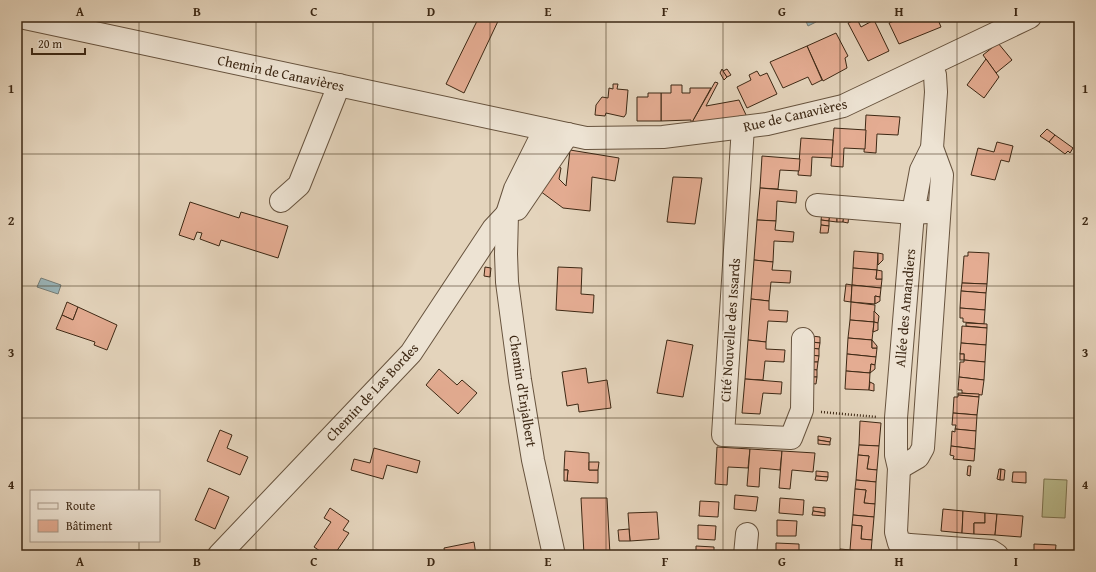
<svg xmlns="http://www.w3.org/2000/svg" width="1096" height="572" font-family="'Gentium Book Plus',serif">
<rect width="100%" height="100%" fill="#e4d4bc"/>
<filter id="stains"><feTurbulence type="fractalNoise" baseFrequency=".005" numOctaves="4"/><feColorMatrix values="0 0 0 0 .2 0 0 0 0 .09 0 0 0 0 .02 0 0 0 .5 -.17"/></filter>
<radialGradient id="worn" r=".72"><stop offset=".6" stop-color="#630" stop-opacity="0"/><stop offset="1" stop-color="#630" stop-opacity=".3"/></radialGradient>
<!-- green -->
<polygon fill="#b9bb8d" stroke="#7b7250" points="1044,479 1067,480 1065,518 1042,517"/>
<!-- water -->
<g fill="#9ab6bb" stroke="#757d78">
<polygon points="804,17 814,17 816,22 808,26"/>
<polygon points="41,278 61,285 58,294 37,287"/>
</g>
<!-- building -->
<g fill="#e4ac92" stroke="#3d2814">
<polygon points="479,17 500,17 464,93 446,84"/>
<polygon points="892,17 937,17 941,27 899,44 889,23 894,21"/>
<polygon points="857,19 861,27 874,20 889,51 868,61 848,23"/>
<polygon points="1079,23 1079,31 1075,28"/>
<polygon points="836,33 848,56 845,58 847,68 823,81 807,46"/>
<polygon points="998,43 1012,60 996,73 983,55"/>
<polygon points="807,46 822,80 812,85 808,77 783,88 770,62"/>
<polygon points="986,59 999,77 984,98 967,85"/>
<polygon points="722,69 727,77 724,80 720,73"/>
<polygon points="727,69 731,75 727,77 723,71"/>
<polygon points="757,71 760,76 767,73 777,94 747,108 737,87 751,80 749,75"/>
<polygon points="715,82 718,83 706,106 739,100 747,117 691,124"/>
<polygon points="613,84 618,84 617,89 628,90 626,114 624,117 606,113 605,116 595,115 596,105 602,97 608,98 609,88 613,89"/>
<polygon points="671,85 682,85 682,93 690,93 690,88 711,88 691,124 691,120 661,121 661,93 671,93"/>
<polygon points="648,93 661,93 661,121 637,121 637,97 648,97"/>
<polygon points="866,115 900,117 898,135 877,134 876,153 864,152"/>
<polygon points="834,128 866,130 865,149 844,148 843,167 831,166"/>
<polygon points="1047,129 1055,135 1049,142 1040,136"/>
<polygon points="1055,135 1073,148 1070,153 1068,151 1065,154 1049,142"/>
<polygon points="801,138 833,140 832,158 812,157 811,176 798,175"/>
<polygon points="997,142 1013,146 1009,162 1001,160 995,180 971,175 978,148 994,152"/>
<polygon points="570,150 619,158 615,181 592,177 590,211 563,208 540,191 556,165 561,168 559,179 566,186"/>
<polygon points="762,156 800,159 799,171 780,170 778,189 760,188"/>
<polygon points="673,177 702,178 695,224 667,222"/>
<polygon points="760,188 797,191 796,203 777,201 776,221 757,220"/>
<polygon points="190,202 239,218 241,212 288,226 278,258 221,240 219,246 200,239 202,233 197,232 194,240 179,235"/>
<polygon points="822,213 830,213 829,221 821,220"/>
<polygon points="830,213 837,214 837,222 829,221"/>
<polygon points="837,214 844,214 843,222 837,222"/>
<polygon points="844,214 849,215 848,223 843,222"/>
<polygon points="757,220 776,221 775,230 794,232 793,242 774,241 773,262 754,260"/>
<polygon points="821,220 829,221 829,226 821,225"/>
<polygon points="821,225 829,226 828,233 820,233"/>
<polygon points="854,251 878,253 877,270 853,268"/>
<polygon points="968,252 989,253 987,284 962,283 964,256 968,256"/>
<polygon points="878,253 883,254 883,260 878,265"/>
<polygon points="754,260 773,262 772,270 791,271 790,283 771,282 769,301 751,299"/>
<polygon points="485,267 491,268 490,277 484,276"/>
<polygon points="558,267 582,268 581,294 594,295 593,313 556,310"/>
<polygon points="853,268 877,270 876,279 882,279 881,288 852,285"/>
<polygon points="877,270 882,271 882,279 876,279"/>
<polygon points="962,283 987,284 986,293 961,291"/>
<polygon points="846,284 852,285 851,302 844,301"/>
<polygon points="852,285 881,288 880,297 875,296 875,304 851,302"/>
<polygon points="961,291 986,293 985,310 960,308"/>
<polygon points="875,296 880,297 880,301 875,304"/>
<polygon points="751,299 769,301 769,310 788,311 787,322 768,321 766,342 748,340"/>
<polygon points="67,302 78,307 73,320 62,315"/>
<polygon points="851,302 875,305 874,322 850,320"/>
<polygon points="78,307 117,325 107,350 94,345 95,342 56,329 62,315 73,320"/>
<polygon points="960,308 985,310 984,324 963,322 963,318 960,318"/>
<polygon points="874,311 879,316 878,323 874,322"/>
<polygon points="850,320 874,322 872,340 848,338"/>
<polygon points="874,322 878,323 878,330 873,332"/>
<polygon points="966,323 987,324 987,328 966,326"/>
<polygon points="962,326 987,328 986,345 961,343"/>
<polygon points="812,336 820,337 820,343 812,342"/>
<polygon points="848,338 872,340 872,348 877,348 876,357 847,354"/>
<polygon points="667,340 693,345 683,397 657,393"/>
<polygon points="748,340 766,342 766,349 785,350 784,362 765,361 763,380 745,379"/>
<polygon points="872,340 877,346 877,348 872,348"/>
<polygon points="812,342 820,343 819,349 811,348"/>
<polygon points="961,343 986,345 985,362 964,360 964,354 960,354"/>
<polygon points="811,348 819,349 819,356 811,355"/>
<polygon points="847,354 876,357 875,365 871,364 870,373 846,371"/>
<rect x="960" y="354" width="4" height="6"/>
<polygon points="811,355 819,356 818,362 810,362"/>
<polygon points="964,360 985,362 984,380 959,377 960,362 964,362"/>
<polygon points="810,362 818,362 817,370 809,369"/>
<polygon points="871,364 875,365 875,369 870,373"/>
<polygon points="586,368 588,383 607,380 611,408 579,412 578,404 567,406 562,372"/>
<polygon points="439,369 457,385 462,380 477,393 458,414 426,385"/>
<polygon points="809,369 817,370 817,377 809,377"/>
<polygon points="846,371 870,373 869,390 845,389"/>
<polygon points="809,377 817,377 816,384 808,383"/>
<polygon points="959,377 984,380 982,395 962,393 962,390 958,390"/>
<polygon points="745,379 782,382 781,394 763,393 760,414 742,413"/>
<polygon points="870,382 874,384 874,391 869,390"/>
<polygon points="958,393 979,394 979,397 958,395"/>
<polygon points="958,395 979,397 977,415 953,413 954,397 958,397"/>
<polygon points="953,413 977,415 976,431 955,429 956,425 952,425"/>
<polygon points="860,421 881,423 879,446 859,445"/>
<polygon points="955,429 976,431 975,449 951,446 952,431 955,432"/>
<polygon points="220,430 232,435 227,448 248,457 240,475 207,461"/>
<polygon points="818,436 831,438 830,442 818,440"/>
<polygon points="818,440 830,442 830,445 818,444"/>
<polygon points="859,445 879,446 877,470 867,469 869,456 858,455"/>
<polygon points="951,446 975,449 974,461 953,459 954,456 950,455"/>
<polygon points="717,447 750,449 748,468 728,467 727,485 715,484"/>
<polygon points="374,448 420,461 417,473 387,465 383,479 351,470 354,459 370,463"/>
<polygon points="750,449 782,451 780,470 760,468 759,487 747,486"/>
<polygon points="565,451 589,453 589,470 598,470 598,483 567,481 568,470 564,470"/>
<polygon points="782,451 815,453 813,472 792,470 790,489 779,488"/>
<polygon points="858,455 869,456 867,469 877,470 876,482 856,480"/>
<polygon points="589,462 599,462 598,470 589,470"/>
<polygon points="968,466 971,466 970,476 967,475"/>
<polygon points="999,469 1001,469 1000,480 997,479"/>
<polygon points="1001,469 1005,470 1004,480 1000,480"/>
<polygon points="564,470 568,470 567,481 564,481"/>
<polygon points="816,471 828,472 828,477 816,476"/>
<polygon points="1013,472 1026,472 1026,483 1012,482"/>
<polygon points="816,476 828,477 827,481 815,480"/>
<polygon points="856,480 876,482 875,504 864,503 866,490 855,489"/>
<polygon points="209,488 229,497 215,529 195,520"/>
<polygon points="855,489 866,490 864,503 875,504 874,517 853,515"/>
<polygon points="735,495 758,497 756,511 734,509"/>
<polygon points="581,498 607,498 610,555 584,555"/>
<polygon points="780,498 804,500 803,515 779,513"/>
<polygon points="700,501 719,502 718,517 699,516"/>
<polygon points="813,507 825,508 825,513 813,511"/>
<polygon points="330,508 349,521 343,530 349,533 334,555 326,555 314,547 331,522 324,518"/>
<polygon points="943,509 963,511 962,533 941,531"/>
<polygon points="813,511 825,513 825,516 812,515"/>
<polygon points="963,511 985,513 985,523 974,523 974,534 962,533"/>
<polygon points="657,512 659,539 630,541 628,513"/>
<polygon points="985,513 997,514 995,535 974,534 974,523 985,523"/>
<polygon points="997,514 1023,516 1021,537 995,535"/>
<polygon points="853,515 874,517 872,540 861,539 862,526 852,525"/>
<polygon points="777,520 797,521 796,536 777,536"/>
<polygon points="698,525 716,526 715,540 698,539"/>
<polygon points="852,525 862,526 861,539 872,540 871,552 850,550"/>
<polygon points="629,529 630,541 619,541 618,530"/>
<polygon points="474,542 476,555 445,555 444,548"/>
<polygon points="776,543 799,544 799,555 776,555"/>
<polygon points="1034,544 1056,545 1055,555 1034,555"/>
<polygon points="696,546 714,547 714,555 696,555"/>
<polygon points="840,549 871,552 871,555 840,555"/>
<polygon points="810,551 821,552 820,555 810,555"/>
</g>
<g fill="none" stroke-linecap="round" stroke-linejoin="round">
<defs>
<g id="minor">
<polyline points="20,17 586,138 663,137 767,124 843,106 1030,17"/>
<polyline points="931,65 935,75 936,92 932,148 921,170 913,213 896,418 896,455 899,468 896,532 899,543 910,545 991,551 997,555"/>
<polyline points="743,127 723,435 791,438 802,410 803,339"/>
<polyline points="543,129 539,141 515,189 507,214 506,254 507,282 520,380 533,460 554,555"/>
<polyline points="281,201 299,185 339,85"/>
<polyline points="817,205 913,213 928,212"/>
<polyline points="517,209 568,134"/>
<polyline points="899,468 918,457 923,448 942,175 932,148"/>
<polyline points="219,555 411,353 493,229 507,214"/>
<polyline points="745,555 747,534"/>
</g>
</defs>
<!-- minor casing -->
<use href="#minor" stroke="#67533e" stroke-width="24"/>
<!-- path -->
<polyline stroke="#3d2814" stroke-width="2.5" stroke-dasharray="1 2" stroke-linecap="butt" points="821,412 877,417"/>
<!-- minor -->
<use href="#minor" stroke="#ede3d3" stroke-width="22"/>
</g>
<!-- grid -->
<path fill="none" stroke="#3d2814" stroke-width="1" stroke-opacity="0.55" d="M139,17V491M256,17V555M373,17V555M490,17V555M606,17V555M723,17V555M840,17V555M957,17V555M17,154H1079M17,286H1079M17,418H1079M139,541V555"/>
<g text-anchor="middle" stroke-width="4" stroke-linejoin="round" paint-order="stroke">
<!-- street labels -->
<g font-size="14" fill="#3d2814" stroke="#ede3d3">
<text transform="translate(281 73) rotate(12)" y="5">Chemin de Canavières</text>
<text transform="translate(795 115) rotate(-13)" y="5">Rue de Canavières</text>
<text transform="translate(905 308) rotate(-85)" y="5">Allée des Amandiers</text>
<text transform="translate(730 330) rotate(-86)" y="5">Cité Nouvelle des Issards</text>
<text transform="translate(523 391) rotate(81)" y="5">Chemin d'Enjalbert</text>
<text transform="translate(372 392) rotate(-47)" y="5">Chemin de Las Bordes</text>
</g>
</g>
<!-- margin -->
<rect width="1096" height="572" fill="none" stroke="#e4d4bc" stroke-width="44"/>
<!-- legend -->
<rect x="30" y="490" width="130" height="52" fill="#ede3d3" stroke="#a79887"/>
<rect x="38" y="503" width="20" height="6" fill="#ede3d3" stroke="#a79887"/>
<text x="66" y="510" font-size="12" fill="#3d2814">Route</text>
<rect x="38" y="520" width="20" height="12" fill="#e4ac92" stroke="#a79887"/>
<text x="66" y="530" font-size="12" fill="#3d2814">Bâtiment</text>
<!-- scale -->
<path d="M32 48v6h53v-6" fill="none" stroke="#3d2814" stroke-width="2"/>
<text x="38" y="48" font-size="12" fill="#3d2814" stroke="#ede3d3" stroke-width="3" paint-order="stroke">20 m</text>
<rect x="22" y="22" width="1052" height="528" fill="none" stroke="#3d2814" stroke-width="1.5"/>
<g font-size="13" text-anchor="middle" font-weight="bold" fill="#3d2814">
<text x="80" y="16">A</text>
<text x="197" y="16">B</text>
<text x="314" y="16">C</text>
<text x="431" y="16">D</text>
<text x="548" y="16">E</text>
<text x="665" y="16">F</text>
<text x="782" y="16">G</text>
<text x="899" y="16">H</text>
<text x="1016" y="16">I</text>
<text x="11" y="93">1</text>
<text x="1085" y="93">1</text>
<text x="11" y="225">2</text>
<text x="1085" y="225">2</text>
<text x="11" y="357">3</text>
<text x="1085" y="357">3</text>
<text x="11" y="489">4</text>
<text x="1085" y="489">4</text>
<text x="80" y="566">A</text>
<text x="197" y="566">B</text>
<text x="314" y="566">C</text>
<text x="431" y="566">D</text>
<text x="548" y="566">E</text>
<text x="665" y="566">F</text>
<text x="782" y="566">G</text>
<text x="899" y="566">H</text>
<text x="1016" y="566">I</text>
</g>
<rect width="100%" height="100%" filter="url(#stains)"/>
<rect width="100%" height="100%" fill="url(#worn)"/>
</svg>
